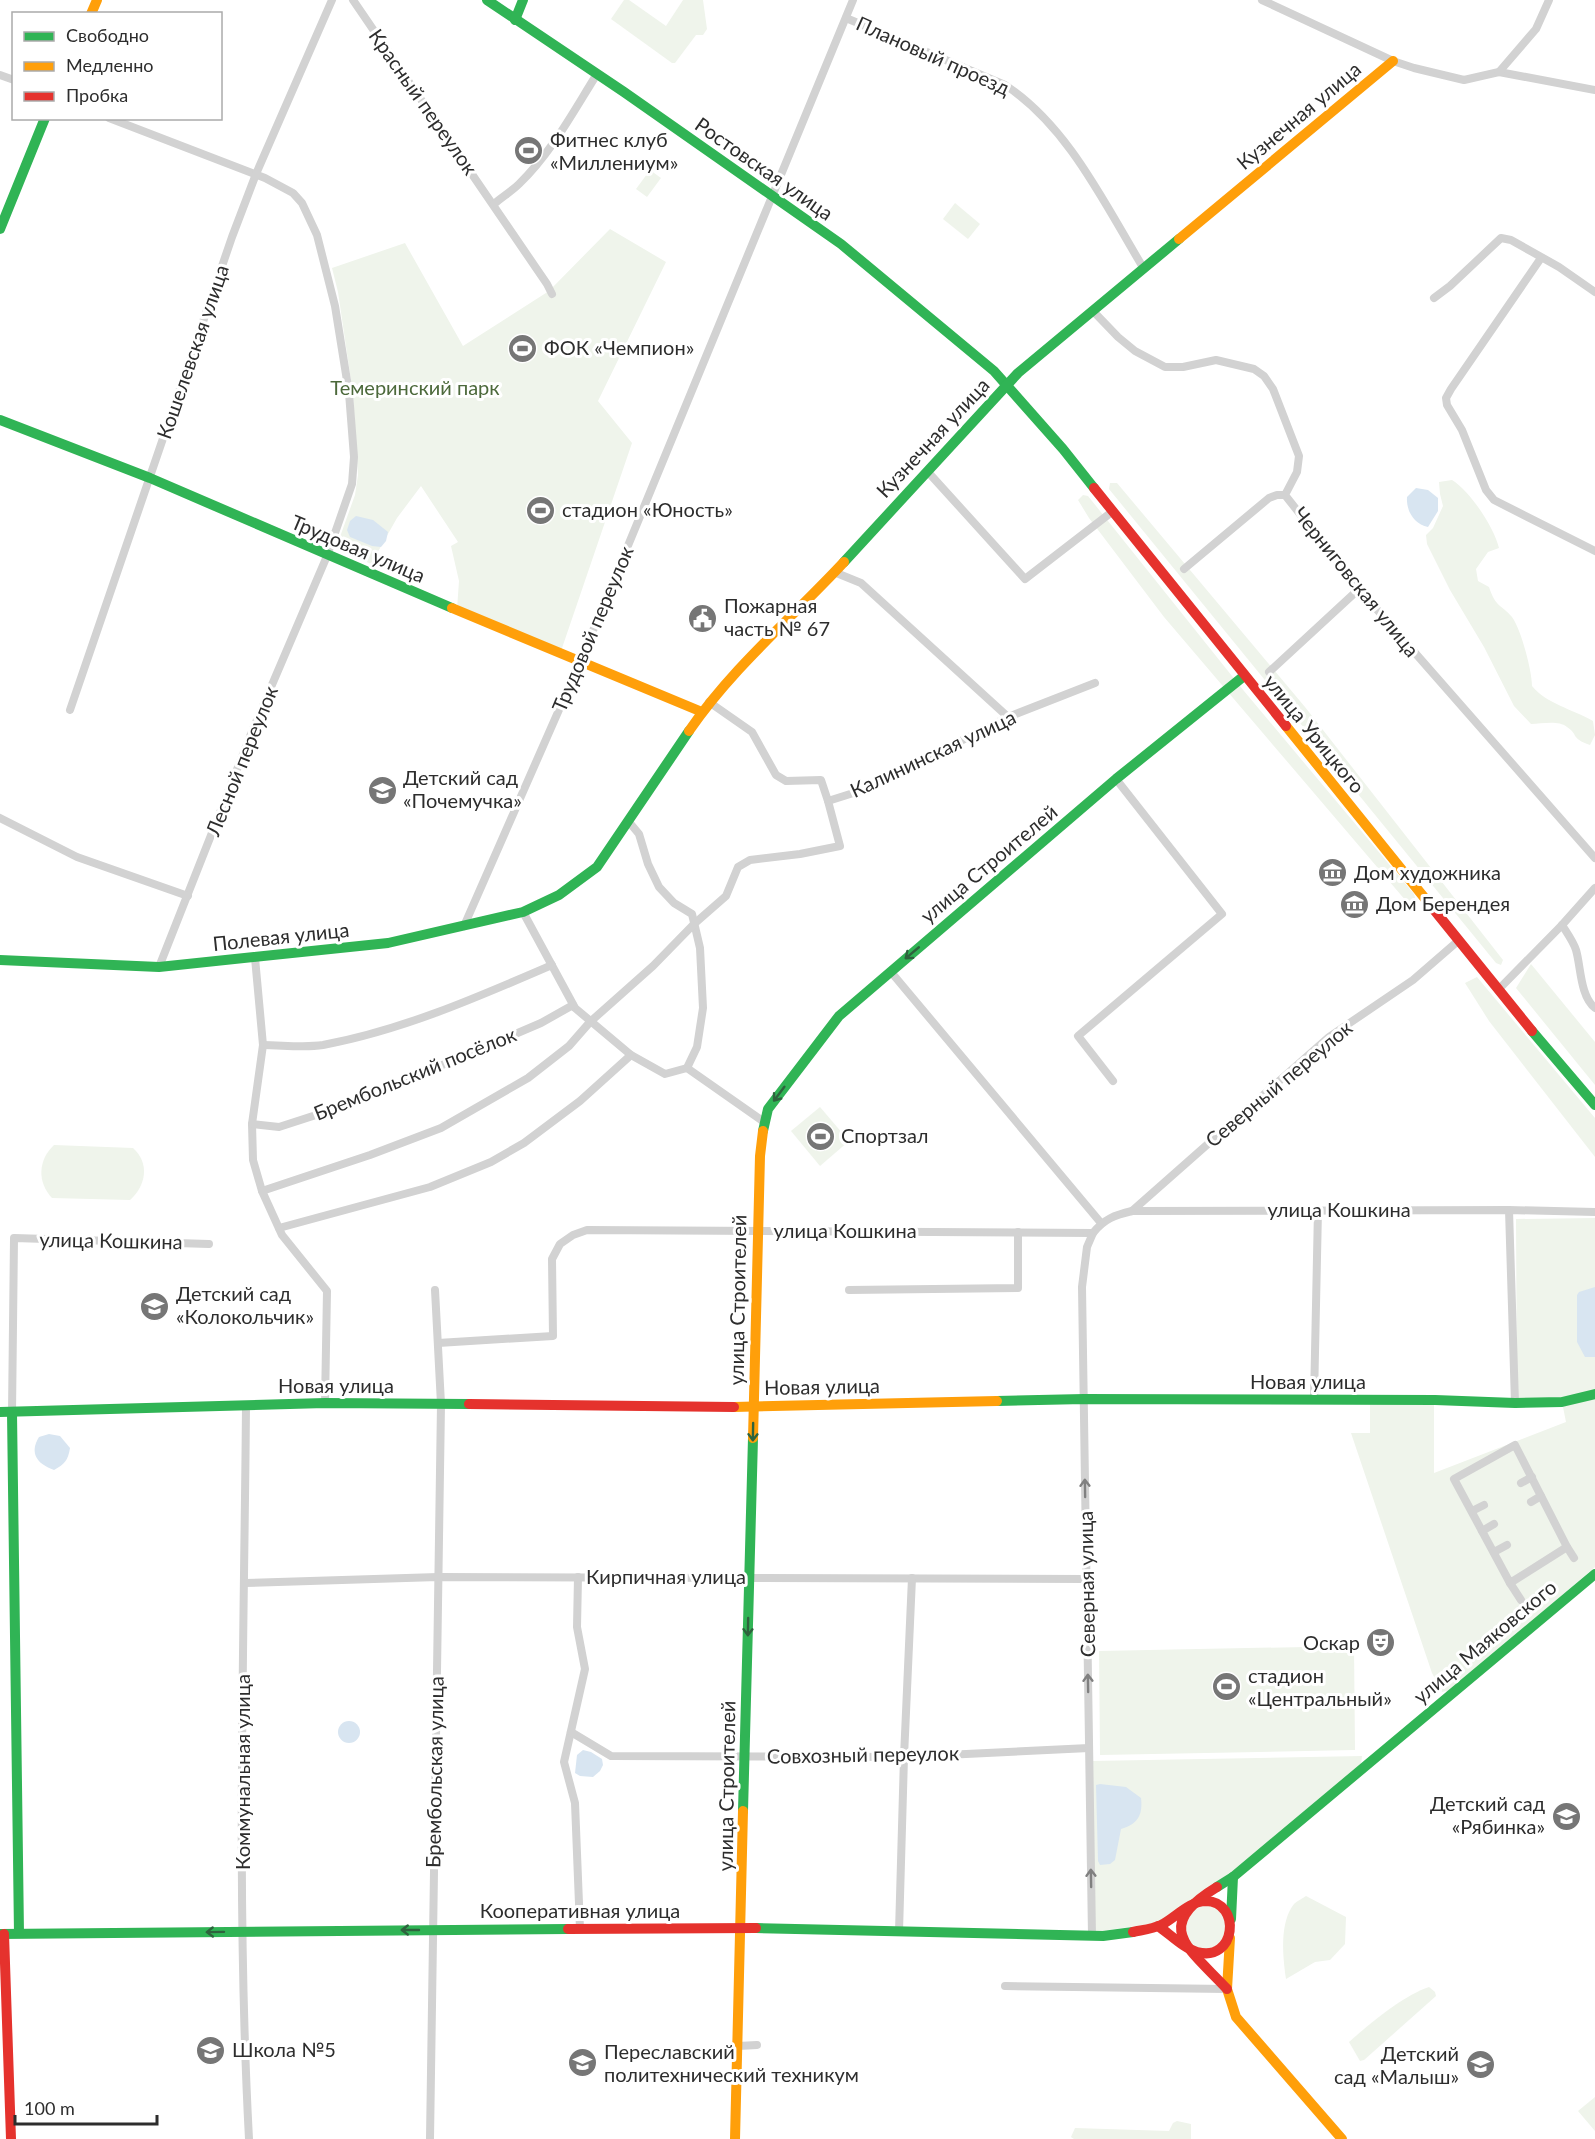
<svg xmlns="http://www.w3.org/2000/svg" width="1595" height="2139" font-family="Lato,sans-serif">
<rect width="100%" height="100%" fill="#fff"/>
<!-- green -->
<g fill="#eff4eb">
<polygon points="624,0 629,0 666,26 683,0 703,0 707,29 703,35 696,35 675,63 672,63 611,19"/>
<polygon points="650,170 661,178 647,197 636,189"/>
<polygon points="955,203 980,224 968,239 943,219"/>
<polygon points="610,229 666,262 598,401 632,443 561,651 457,609 459,581 451,546 458,542 421,486 397,518 371,564 336,548 355,495 358,475 353,394 338,292 332,268 405,243 463,346 549,291"/>
<path d="M1452,480C1470,491 1494,527 1499,548L1488,552L1476,569L1478,581L1489,587C1496,608 1501,604 1512,617C1521,629 1532,671 1532,686C1547,704 1572,709 1593,721L1595,735L1590,745C1570,738 1579,735 1567,727C1558,720 1542,724 1531,724L1514,706L1484,647L1450,590L1427,544L1426,535L1433,528L1443,506L1440,494L1439,482Z"/>
<polygon points="1110,483 1117,483 1305,707 1503,960 1501,965 1496,963 1109,489"/>
<polygon points="1083,495 1088,496 1244,691 1414,894 1417,904 1412,908 1164,617 1089,518 1078,500"/>
<polygon points="1531,964 1595,1042 1595,1085 1516,988"/>
<polygon points="1477,977 1595,1118 1595,1157 1489,1021 1465,983"/>
<polygon points="820,1107 849,1141 820,1166 791,1131"/>
<path d="M54,1145L133,1148C150,1163 146,1186 130,1200L52,1198C37,1182 38,1160 54,1145Z"/>
<polygon points="1595,1218 1595,1567 1448,1693 1446,1691 1442,1692 1432,1673 1351,1433 1370,1433 1370,1401 1434,1401 1434,1473 1566,1422 1562,1402 1517,1400 1516,1219"/>
<polygon points="1354,1646 1355,1750 1100,1755 1099,1651"/>
<polygon points="1362,1756 1361,1765 1231,1874 1157,1923 1095,1932 1092,1761"/>
<path d="M1306,1896L1346,1917L1345,1944L1330,1960L1315,1962L1286,1979C1283,1957 1279,1923 1294,1904C1297,1901 1303,1898 1306,1896Z"/>
<polygon points="1207,1903 1226,1914 1226,1940 1205,1952 1186,1942 1182,1921 1187,1911"/>
<path d="M1429,1987L1435,1992L1436,1996L1364,2060L1360,2061L1349,2042C1369,2024 1404,1995 1429,1987Z"/>
<polygon points="1595,2097 1595,2131 1578,2111"/>
<polygon points="1177,2121 1191,2124 1191,2139 1074,2139 1071,2137 1075,2128 1169,2131 1173,2123"/>
</g>
<!-- water -->
<g fill="#d8e5f1">
<path d="M1416,488L1428,490L1438,498V511L1428,527C1414,524 1406,511 1407,497Z"/>
<polygon points="356,516 373,520 388,532 386,541 381,547 372,546 350,537 347,530 350,521"/>
<polygon points="1595,1287 1595,1357 1585,1357 1577,1342 1577,1295 1579,1292"/>
<path d="M49,1434L60,1436L70,1448C68,1460 65,1464 54,1470C37,1464 29,1453 39,1437Z"/>
<circle cx="349" cy="1732" r="11"/>
<polygon points="583,1750 591,1752 602,1759 603,1765 600,1771 593,1777 580,1776 575,1773 577,1755"/>
<path d="M1100,1784L1126,1787L1141,1798C1143,1815 1138,1824 1121,1829L1115,1860L1110,1864L1100,1865L1098,1861L1096,1785Z"/>
</g>
<g fill="none" stroke-linecap="round" stroke-linejoin="round">
<!-- street -->
<g stroke="#d2d2d2" stroke-width="8">
<polyline points="353,0 547,284 552,294"/>
<polyline points="1262,0 1393,61 1414,68 1464,80 1499,72 1595,90"/>
<path d="M846,18L1005,85C1069,127 1105,205 1144,269"/>
<polyline points="1499,72 1536,29 1549,0"/>
<polyline points="0,75 14,80"/>
<polyline points="109,118 265,178 293,193 302,203 317,235 335,306 349,393 354,457 352,484 327,556 251,734 159,967"/>
<path d="M494,204C502,197 512,191 519,184C552,152 573,112 597,74"/>
<polyline points="1541,258 1451,389 1446,398 1447,405 1462,430 1486,490 1494,500 1595,551"/>
<polyline points="1434,298 1450,286 1501,238 1511,240 1559,267 1595,292"/>
<polyline points="1093,311 1118,337 1135,351 1165,367 1183,367 1216,360 1254,369 1264,376 1273,389 1299,456 1297,472 1285,495 1359,589 1595,858"/>
<polyline points="928,472 1025,579 1113,511"/>
<polyline points="1184,569 1269,498 1277,495 1285,495"/>
<polyline points="834,572 861,583 1008,717"/>
<polyline points="1269,672 1359,589"/>
<polyline points="709,702 752,732 776,775 786,781 821,780 828,801 866,789 1008,717 1095,683"/>
<polyline points="70,710 232,237 256,174 332,0"/>
<polyline points="0,818 77,857 188,896"/>
<polyline points="629,822 639,834 648,864 659,887 674,903 692,914 700,948 703,1008 697,1047 687,1068"/>
<polyline points="523,912 575,1008 631,1055 665,1074 687,1068 764,1122"/>
<path d="M1562,925C1567,933 1573,941 1576,950C1581,967 1580,996 1595,1008"/>
<polyline points="464,926 580,662 853,0"/>
<polyline points="255,958 263,1045 252,1124 253,1160 262,1191 282,1235 327,1291 325,1403"/>
<polyline points="891,972 1101,1223"/>
<polyline points="1498,990 1562,925 1595,888"/>
<path d="M263,1045C282,1045 304,1048 323,1045C403,1030 478,997 552,965"/>
<polyline points="1113,1081 1078,1036 1222,914 1116,779"/>
<polyline points="252,1124 279,1127 353,1103 541,1023 573,1005"/>
<polyline points="262,1191 370,1155 441,1128 528,1078 569,1046 590,1022 653,966 694,924 726,896 738,867 750,860 800,854 840,846 828,801"/>
<polyline points="1509,1210 1515,1403"/>
<polyline points="1132,1211 1329,1037 1413,980 1458,941"/>
<polyline points="279,1228 430,1187 491,1162 524,1143 580,1101 631,1055"/>
<polyline points="849,1290 1018,1288 1018,1232"/>
<path d="M438,1343L553,1336L552,1259L560,1244L573,1235L587,1230L1093,1233C1104,1219 1115,1215 1132,1211L1509,1210L1595,1212"/>
<polyline points="1314,1400 1318,1210"/>
<path d="M246,1406C244,1650 236,1895 249,2139"/>
<polyline points="12,1413 14,1238 209,1244"/>
<polygon points="1515,1445 1567,1547 1510,1583 1454,1479"/>
<polyline points="1521,1483 1532,1477"/>
<polyline points="1531,1502 1541,1496"/>
<polyline points="1472,1511 1484,1505"/>
<polyline points="1482,1531 1494,1524"/>
<polyline points="1567,1547 1574,1558"/>
<polyline points="1494,1552 1507,1545"/>
<polyline points="578,1577 577,1627 585,1669 564,1762 575,1803 580,1929"/>
<polyline points="245,1583 438,1577 1087,1579"/>
<polyline points="1510,1583 1521,1600"/>
<polyline points="571,1732 611,1756 904,1757 1089,1748"/>
<polyline points="899,1932 904,1757 912,1578"/>
<polyline points="1092,1936 1082,1287 1087,1247 1093,1233"/>
<polyline points="1005,1986 1227,1989"/>
<polyline points="738,2046 757,2045"/>
<polyline points="430,2139 441,1404 435,1290"/>
</g>
<!-- fast -->
<g stroke="#30b455" stroke-width="10">
<polyline points="487,0 624,92 841,244 994,371 1063,449 1094,488"/>
<polyline points="515,20 523,0"/>
<polyline points="0,229 45,118"/>
<polyline points="0,420 150,478 452,608"/>
<polyline points="844,562 1018,373 1179,239"/>
<polyline points="0,960 159,967 388,943 523,912 559,895 597,867 689,731"/>
<polyline points="1532,1031 1595,1105"/>
<polyline points="763,1131 768,1109 839,1016 1116,779 1244,676"/>
<polyline points="997,1401 1084,1399 1435,1400 1515,1403 1562,1402 1595,1394"/>
<polyline points="0,1412 325,1403 469,1404"/>
<polyline points="12,1413 19,1933"/>
<polyline points="743,1811 753,1438"/>
<polyline points="1217,1887 1233,1877 1595,1574"/>
<polyline points="1231,1919 1233,1877"/>
<polyline points="756,1928 1103,1936 1133,1932"/>
<polyline points="0,1934 568,1929"/>
</g>
<!-- slow -->
<g stroke="#ff9f0a" stroke-width="10">
<polyline points="91,14 97,0"/>
<polyline points="1179,239 1393,61"/>
<polyline points="452,608 702,712"/>
<polyline points="1286,726 1431,906"/>
<path d="M689,731C733,667 792,618 844,562"/>
<polyline points="734,1407 997,1401"/>
<polyline points="753,1438 760,1156 763,1131"/>
<polyline points="1230,1938 1227,1989 1236,2017 1342,2139"/>
<polyline points="735,2139 743,1811"/>
</g>
<!-- jam -->
<g stroke="#e5322d" stroke-width="10">
<polyline points="1094,488 1286,726"/>
<polyline points="1431,906 1532,1031"/>
<polyline points="469,1404 734,1407"/>
<path d="M1217,1887C1151,1927 1189,1948 1227,1989"/>
<polyline points="568,1929 756,1928"/>
<path d="M1133,1932C1142,1930 1152,1929 1161,1925C1175,1918 1189,1901 1206,1901C1242,1902 1236,1963 1197,1952C1183,1948 1170,1934 1158,1926"/>
<polyline points="4,1934 11,2139"/>
</g>
</g>
<!-- one-way arrows -->
<defs><path id="oneway-shaft" d="M-6 0H5M1.5-3L5.5 0L1.5 3" fill="none" stroke-width="1.6" stroke-linecap="round" stroke-linejoin="round" transform="scale(1.5)"/></defs>
<g stroke="#2e633d">
<use href="#oneway-shaft" transform="translate(912 953) rotate(140)"/>
<use href="#oneway-shaft" transform="translate(779 1094) rotate(127)"/>
<use href="#oneway-shaft" transform="translate(753 1432) rotate(91)"/>
<use href="#oneway-shaft" transform="translate(748 1627) rotate(91)"/>
<use href="#oneway-shaft" transform="translate(410 1930) rotate(180)"/>
<use href="#oneway-shaft" transform="translate(215 1932) rotate(179)"/>
</g>
<g stroke="#808080">
<use href="#oneway-shaft" transform="translate(1085 1488) rotate(-91)"/>
<use href="#oneway-shaft" transform="translate(1088 1683) rotate(-91)"/>
<use href="#oneway-shaft" transform="translate(1091 1878) rotate(-91)"/>
</g>
<!-- icons -->
<defs>
<symbol id="stadium-disc" viewBox="-11 -11 22 22"><circle r="9.5" fill="#767676" stroke="#fff"/><path d="M0-5a6.5 5 0 1 0 0 10a6.5 5 0 1 0 0-10ZM-3.5-1.8h7v3.6h-7Z" fill="#fff"/></symbol>
<symbol id="civic-disc" viewBox="-11 -11 22 22"><circle r="9.5" fill="#767676" stroke="#fff"/><path d="M-.6-6.5H3V-4.5H.6V-3L4-1V1h2V6H-6V1h2V-1L-.6-3ZM-1.2 2.5V6h2.4V2.5Z" fill="#fff"/></symbol>
<symbol id="school-disc" viewBox="-11 -11 22 22"><circle r="9.5" fill="#767676" stroke="#fff"/><path d="M0-5L7-2L0 1L-7-2ZM-4 1L0 2.5L4 1V4Q0 6-4 4Z" fill="#fff"/></symbol>
<symbol id="museum-disc" viewBox="-11 -11 22 22"><circle r="9.5" fill="#767676" stroke="#fff"/><path d="M0-6L6-3V-2H-6V-3ZM-5-1h2V3h-2ZM-1-1h2V3h-2ZM3-1h2V3H3ZM-6 4H6V6H-6Z" fill="#fff"/></symbol>
<symbol id="theatre-disc" viewBox="-11 -11 22 22"><circle r="9.5" fill="#767676" stroke="#fff"/><path d="M-5-5.5Q0-4 5-5.5V0Q5 5 0 6Q-5 5-5 0ZM-3.3-2.5H-1v1.5H-3.3ZM1-2.5H3.3v1.5H1ZM-2.8 1Q0 5.5 2.8 1Z" fill="#fff"/></symbol>
<symbol id="university-disc" viewBox="-11 -11 22 22"><circle r="9.5" fill="#767676" stroke="#fff"/><path d="M0-5L7-2L0 1L-7-2ZM-4 1L0 2.5L4 1V4Q0 6-4 4Z" fill="#fff"/></symbol>
</defs>
<g fill-rule="evenodd">
<use href="#stadium-disc" x="512" y="134" width="33" height="33"/>
<use href="#stadium-disc" x="506" y="332" width="33" height="33"/>
<use href="#stadium-disc" x="524" y="494" width="33" height="33"/>
<use href="#civic-disc" x="686" y="602" width="33" height="33"/>
<use href="#school-disc" x="366" y="774" width="33" height="33"/>
<use href="#museum-disc" x="1316" y="856" width="33" height="33"/>
<use href="#museum-disc" x="1338" y="888" width="33" height="33"/>
<use href="#stadium-disc" x="804" y="1120" width="33" height="33"/>
<use href="#school-disc" x="138" y="1290" width="33" height="33"/>
<use href="#theatre-disc" x="1364" y="1626" width="33" height="33"/>
<use href="#stadium-disc" x="1210" y="1670" width="33" height="33"/>
<use href="#school-disc" x="1550" y="1800" width="33" height="33"/>
<use href="#school-disc" x="194" y="2034" width="33" height="33"/>
<use href="#university-disc" x="566" y="2046" width="33" height="33"/>
<use href="#school-disc" x="1464" y="2048" width="33" height="33"/>
</g>
<g text-anchor="middle" stroke-width="6" stroke-linejoin="round" paint-order="stroke">
<!-- street labels -->
<g font-size="20" fill="#2d2d2d" stroke="#fff">
<text transform="translate(933 56) rotate(24)" y="7">Плановый проезд</text>
<text transform="translate(423 102) rotate(55)" y="7">Красный переулок</text>
<text transform="translate(1299 116) rotate(-40)" y="7">Кузнечная улица</text>
<text transform="translate(764 169) rotate(35)" y="7">Ростовская улица</text>
<text transform="translate(193 352) rotate(-71)" y="7">Кошелевская улица</text>
<text transform="translate(933 438) rotate(-47)" y="7">Кузнечная улица</text>
<text transform="translate(358 549) rotate(23)" y="7">Трудовая улица</text>
<text transform="translate(1356 582) rotate(51)" y="7">Черниговская улица</text>
<text transform="translate(593 629) rotate(-67)" y="7">Трудовой переулок</text>
<text transform="translate(1314 734) rotate(51)" y="7">улица Урицкого</text>
<text transform="translate(933 754) rotate(-25)" y="7">Калининская улица</text>
<text transform="translate(242 761) rotate(-68)" y="7">Лесной переулок</text>
<text transform="translate(989 864) rotate(-40)" y="7">улица Строителей</text>
<text transform="translate(281 937) rotate(-6)" y="7">Полевая улица</text>
<text transform="translate(415 1074) rotate(-22)" y="7">Брембольский посёлок</text>
<text transform="translate(1279 1084) rotate(-40)" y="7">Северный переулок</text>
<text x="1339" y="1217">улица Кошкина</text>
<text x="845" y="1238">улица Кошкина</text>
<text transform="translate(111 1241) rotate(1)" y="7">улица Кошкина</text>
<text transform="translate(738 1300) rotate(-89)" y="7">улица Строителей</text>
<text x="1308" y="1389">Новая улица</text>
<text x="336" y="1393">Новая улица</text>
<text transform="translate(822 1387) rotate(-1)" y="7">Новая улица</text>
<text x="666" y="1584">Кирпичная улица</text>
<text transform="translate(1087 1584) rotate(-91)" y="7">Северная улица</text>
<text transform="translate(1485 1642) rotate(-40)" y="7">улица Маяковского</text>
<text transform="translate(863 1755) rotate(-1)" y="7">Совхозный переулок</text>
<text transform="translate(243 1772) rotate(-90)" y="7">Коммунальная улица</text>
<text transform="translate(435 1772) rotate(-89)" y="7">Брембольская улица</text>
<text transform="translate(727 1786) rotate(-89)" y="7">улица Строителей</text>
<text x="580" y="1918">Кооперативная улица</text>
</g>
<!-- poi labels -->
<g font-size="20" fill="#2d2d2d" stroke="#fff" text-anchor="start">
<text x="550" y="147">Фитнес клуб<tspan x="550" dy="23">«Миллениум»</tspan></text>
<text x="544" y="355">ФОК «Чемпион»</text>
<text x="562" y="517">стадион «Юность»</text>
<text x="724" y="613">Пожарная<tspan x="724" dy="23">часть № 67</tspan></text>
<text x="403" y="785">Детский сад<tspan x="403" dy="23">«Почемучка»</tspan></text>
<text x="1354" y="880">Дом художника</text>
<text x="1376" y="911">Дом Берендея</text>
<text x="841" y="1143">Спортзал</text>
<text x="176" y="1301">Детский сад<tspan x="176" dy="23">«Колокольчик»</tspan></text>
<text x="1360" y="1650" text-anchor="end">Оскар</text>
<text x="1248" y="1683">стадион<tspan x="1248" dy="23">«Центральный»</tspan></text>
<text x="1545" y="1811" text-anchor="end">Детский сад<tspan x="1545" dy="23">«Рябинка»</tspan></text>
<text x="232" y="2057">Школа №5</text>
<text x="604" y="2059">Переславский<tspan x="604" dy="23">политехнический техникум</tspan></text>
<text x="1459" y="2061" text-anchor="end">Детский<tspan x="1459" dy="23">сад «Малыш»</tspan></text>
</g>
<!-- park labels -->
<g font-size="20" fill="#4c693b" stroke="#fff">
<text x="415" y="395">Темеринский парк</text>
</g>
</g>
<!-- legend -->
<rect x="12" y="12" width="210" height="108" fill="#ffffff" stroke="#ababab" stroke-width="1.5"/>
<rect x="24" y="32" width="30" height="9" fill="#30b455" stroke="#ababab" stroke-width="1.5"/>
<text x="66" y="42" font-size="18" fill="#2d2d2d">Свободно</text>
<rect x="24" y="62" width="30" height="9" fill="#ff9f0a" stroke="#ababab" stroke-width="1.5"/>
<text x="66" y="72" font-size="18" fill="#2d2d2d">Медленно</text>
<rect x="24" y="92" width="30" height="9" fill="#e5322d" stroke="#ababab" stroke-width="1.5"/>
<text x="66" y="102" font-size="18" fill="#2d2d2d">Пробка</text>
<!-- scale -->
<path d="M15 2115v9h142v-9" fill="none" stroke="#2d2d2d" stroke-width="3"/>
<text x="24" y="2115" font-size="18" fill="#2d2d2d" stroke="#ffffff" stroke-width="4.5" paint-order="stroke">100 m</text>
</svg>
